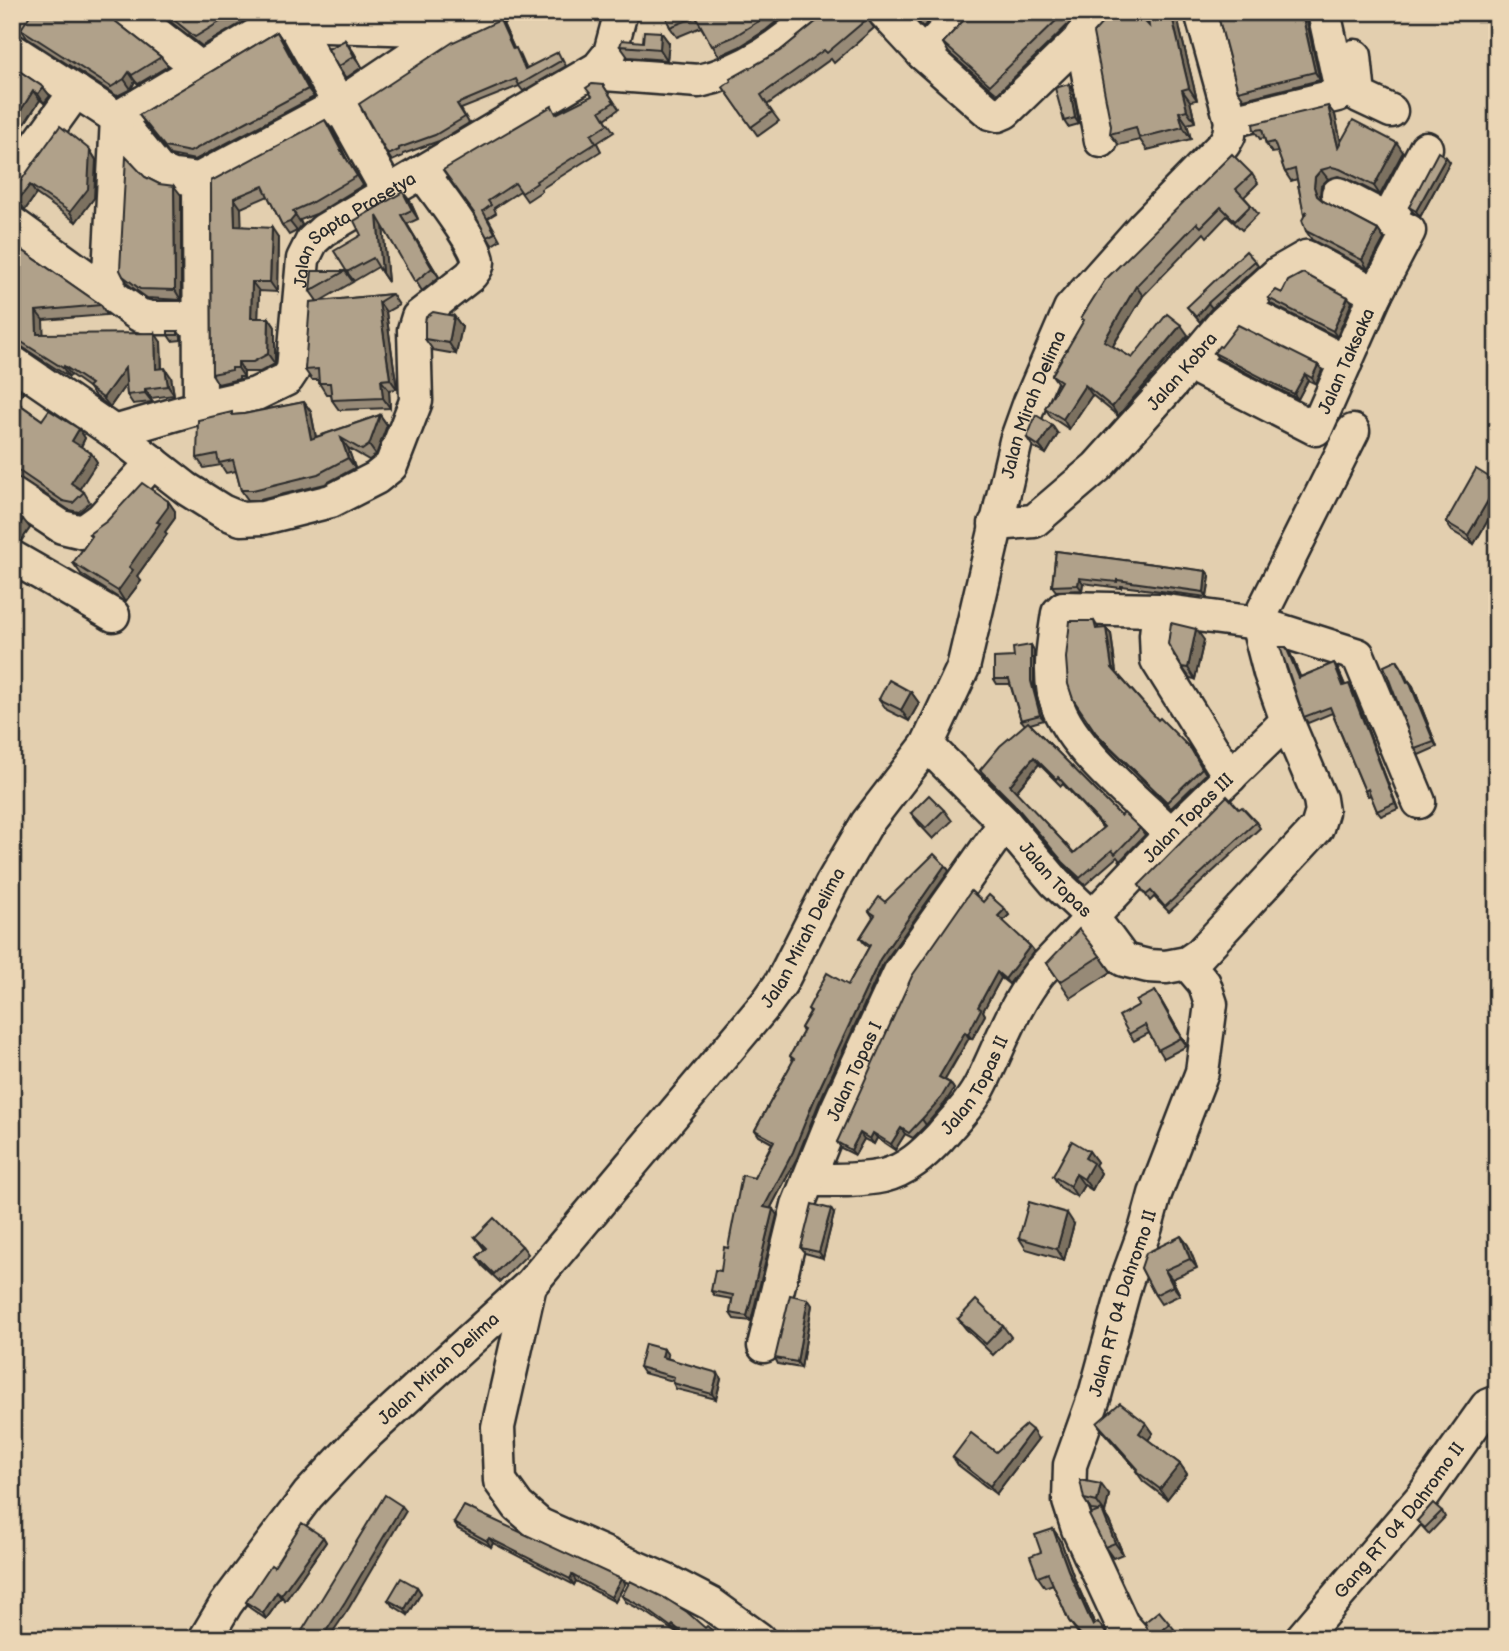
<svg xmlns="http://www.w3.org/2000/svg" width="1509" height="1651" font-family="'Balsamiq Sans',sans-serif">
<rect width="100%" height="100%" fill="#e3cfaf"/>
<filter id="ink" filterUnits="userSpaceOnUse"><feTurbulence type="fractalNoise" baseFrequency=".0143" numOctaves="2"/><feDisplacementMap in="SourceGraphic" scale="14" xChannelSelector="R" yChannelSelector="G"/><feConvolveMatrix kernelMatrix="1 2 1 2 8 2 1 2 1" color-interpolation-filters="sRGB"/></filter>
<g filter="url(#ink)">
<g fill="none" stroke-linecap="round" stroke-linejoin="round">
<defs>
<g id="minor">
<polyline points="128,12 200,68"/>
<polyline points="284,12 295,25 388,192"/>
<polyline points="884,12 923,54 990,113 998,115 1005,112 1108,12"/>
<polyline points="295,25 453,30 491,12"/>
<polyline points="1081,36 1101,141"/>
<polyline points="12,50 117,118 159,170 173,176 199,179 340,104 450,30"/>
<polyline points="923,54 963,12"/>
<polyline points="1355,56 1359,96 1391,111"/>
<path d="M591,73L699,81C746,71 782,44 817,12"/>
<polyline points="117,118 288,16"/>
<polyline points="1231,121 1338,95 1340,85 1324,12"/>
<polyline points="199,179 200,407"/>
<polyline points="12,180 76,91"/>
<polyline points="1388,220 1426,148"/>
<polyline points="12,223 139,315 151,318 199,318"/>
<polyline points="108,293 117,118"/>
<polyline points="1239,308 1346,362"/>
<path d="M12,362L114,432L187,489L222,511L241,519L263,518L331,501L376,478L391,466L416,401L414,330L418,317L470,276C473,272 478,268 478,262C479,246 433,188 422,172"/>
<path id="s1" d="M1189,364L1316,429L1376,294L1409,231L1338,194"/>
<path id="s2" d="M114,432L200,407L256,394L287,379L293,370L303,259L312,241L324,230L598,68L610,53L621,12"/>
<polyline points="12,494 62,527 83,532 101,519 153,462"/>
<path id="s3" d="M995,524L1034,521L1097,467L1178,377L1224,322L1278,273L1306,257L1376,294"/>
<polyline points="12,557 113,615"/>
<polyline points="1159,610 1156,635 1157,660 1230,777"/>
<path id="s4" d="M927,745L1005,823L1055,882L1093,918L1124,960L1148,966L1166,967L1187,963L1200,954L1317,828L1322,812L1320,799L1287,721L1270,673L1257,623L1353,431"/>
<path d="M1171,834C1136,799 1064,744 1054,694C1049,666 1054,640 1058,613L1063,608L1159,610L1257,623L1358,655L1419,802"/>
<path id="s5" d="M808,1180C833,1180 859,1181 883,1176C907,1170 924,1154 940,1137C955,1119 972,1103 982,1082C1001,1044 1013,1006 1040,972L1171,834L1287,721"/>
<polyline points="530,1285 498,1427 500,1481 518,1506 540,1525 669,1582 711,1604 759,1639"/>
<path id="s6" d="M764,1346L798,1205L836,1111L900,972L1005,823"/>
<path id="s7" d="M205,1639L226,1604L308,1495L357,1443L530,1285L766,1004L781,983L832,883L867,823L927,745L963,668L1016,441L1030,402L1070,309L1143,227L1224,144L1229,135L1231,121L1201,12"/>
<path id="s8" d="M1135,1639L1122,1624L1078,1529L1069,1501L1070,1465L1095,1395L1126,1282L1146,1227L1155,1194L1202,1072L1211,1004L1204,983L1187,963"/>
<path id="s9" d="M1301,1639L1423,1496L1487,1406L1497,1402"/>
</g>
</defs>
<!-- minor casing -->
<use href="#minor" stroke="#2b2b2b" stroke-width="37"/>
<!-- minor -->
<use href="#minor" stroke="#ebd6b5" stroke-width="32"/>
</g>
<!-- wall -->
<g fill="#978a77" stroke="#2b2b2b" stroke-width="2" fill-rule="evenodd">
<polygon points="110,12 111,18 161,57 168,66 138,84 135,81 131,89 117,96 27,38 21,29"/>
<polygon points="158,12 253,12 248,19 202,46"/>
<polygon points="664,12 788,12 766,30 739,47 719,56 701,27 677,37 670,27"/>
<polygon points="866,12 866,17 874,28 834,63 831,59 767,105 779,121 758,136 723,87 780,51 823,16"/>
<polygon points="909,12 937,12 923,27"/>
<polygon points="971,12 1081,12 997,94 949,53 943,43"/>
<polygon points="1217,12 1297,12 1297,15 1302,14 1307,22 1320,80 1244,99 1238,91"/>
<polygon points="504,26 514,49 520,54 526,68 562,58 566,66 523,91 519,86 461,109 469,123 439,141 403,154 403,156 392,161 388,155"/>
<polygon points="1149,26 1180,30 1197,100 1190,101 1195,122 1187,124 1191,139 1147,150 1140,140 1119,145 1110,134"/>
<polygon points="277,32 283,41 314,97 195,160 170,155 139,115"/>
<polygon points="661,32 669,43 667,60 628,57 620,46 643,42"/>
<polygon points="345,40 353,51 362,67 346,78 338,67"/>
<polygon points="12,66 43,87 50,96 44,103 40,100 23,126 24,129 12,147"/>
<polygon points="1069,84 1073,90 1079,124 1068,127 1064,121"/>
<polygon points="603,85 619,109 605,119 614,132 597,143 601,151 541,189 542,191 527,201 520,191 494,208 496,213 488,218 500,240 492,245 474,213 558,114 592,96"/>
<polygon points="1335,115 1341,142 1403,152 1380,195 1346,178 1338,176 1328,179 1321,186 1320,195 1321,200 1378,230 1384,239 1368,269 1312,240 1306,231 1304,215 1297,179 1291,181 1285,172 1278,152 1272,153 1266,144 1264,138 1260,139 1254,130"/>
<polygon points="332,129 346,158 363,185 316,214 300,220 302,225 297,231 289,235 282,225 268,196 241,208 241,226 278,237 277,292 259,291 258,318 269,318 275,327 275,364 260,372 244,372 244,377 239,377 239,379 218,384 212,374 211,181"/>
<polygon points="90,150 96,160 94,198 76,222 36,194 25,210 15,205 12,205 12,188"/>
<polygon points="1446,157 1450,162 1420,217 1413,212 1409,207"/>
<polygon points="1252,174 1258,183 1244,197 1251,205 1258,214 1242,230 1227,216 1207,237 1204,233 1143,296 1113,346 1132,358 1188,335 1118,416 1092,395 1069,429 1051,417 1045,408 1059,385 1052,375 1084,321 1081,318"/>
<polygon points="145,177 181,195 181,300 147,298 129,285 123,276"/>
<polygon points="410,201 418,219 407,224 439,277 422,291 383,227 388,282 378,267 354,281 347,272 361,235"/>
<polygon points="12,243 101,305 107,315 43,320 43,334 161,342 162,368 171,377 174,395 151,398 152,402 133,404 127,395 126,384 110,407 95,396 88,387 71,375 69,377 22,347 12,344"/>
<polygon points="1255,261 1258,266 1212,308 1200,322 1187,307"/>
<polygon points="345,271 353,282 320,301 392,294 399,305 386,312 397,389 389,390 390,408 339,410 332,400 331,394 326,394 319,383 319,380 312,380 305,370 317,301 310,291"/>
<polygon points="1282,293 1352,302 1337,337 1271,304 1268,298"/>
<polygon points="454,316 462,327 456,354 433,350 425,339"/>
<polygon points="178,331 181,336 181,340 172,341 168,335"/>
<polygon points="1221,347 1318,365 1322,370 1316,384 1308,380 1298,399 1218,358 1214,353"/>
<polygon points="12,380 16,384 23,393 17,402 42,420 79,429 85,438 81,447 91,453 97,462 79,489 84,492 90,502 79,512 69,510 22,479 12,477"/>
<polygon points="304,402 311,412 316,437 380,415 387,425 376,455 369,460 348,448 355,468 325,484 260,500 248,500 241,490 236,471 226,473 221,465 204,468 197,458 234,415 244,414"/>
<polygon points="1058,434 1046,454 1033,447 1027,438"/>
<polygon points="1497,482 1497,505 1474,544 1452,531 1446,522"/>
<polygon points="168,501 175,511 175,518 165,532 167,534 137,576 141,581 125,602 81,574 73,563 91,538 89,534"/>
<polygon points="12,511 30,528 21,541 12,539"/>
<polygon points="1056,551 1206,571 1210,576 1207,597 1121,586 1121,588 1083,583 1082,590 1056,591 1052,586"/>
<polygon points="1094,621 1099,629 1106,628 1111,634 1116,672 1158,720 1195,755 1206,774 1171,808 1100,739 1073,699"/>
<polygon points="1204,640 1195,679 1190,678 1182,667"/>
<path d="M1031,645L1034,651V686L1044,720L1030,724L1121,816L1140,828L1145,835L1120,861L1117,857L1085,885L1068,869L1019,811L985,777L980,770L1025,725L1021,720L1010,684H997L994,679L1014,657ZM1039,764L1061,786L1063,784L1103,828L1074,853L1016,792Z"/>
<polygon points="1290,653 1300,677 1334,663 1338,669 1345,685 1352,689 1398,809 1381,816 1377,811 1371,795 1368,796 1365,791 1332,713 1308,723 1304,717"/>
<polygon points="1397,660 1401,666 1408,681 1409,681 1413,686 1437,747 1419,755 1415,749"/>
<polygon points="911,692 919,703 909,721 887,710 879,699"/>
<polygon points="1239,809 1256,822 1260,828 1169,912 1154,897 1150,901 1139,885"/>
<polygon points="944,810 952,821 933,839 919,824 911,813"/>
<polygon points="945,865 949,871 883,964 819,1103 797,1158 770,1209 777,1215 751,1321 734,1319 730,1313 732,1299 715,1296 711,1291 721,1271 754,1178 772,1143 759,1136 755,1130 793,1061 790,1056 803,1032 801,1028 810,1012 808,1009 848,985 869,947 864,943 860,938 873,917 869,911"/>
<polygon points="983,902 1005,909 1009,915 1003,921 1030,946 1034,951 1009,984 1001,978 983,1011 985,1015 972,1039 969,1038 945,1080 950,1083 954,1089 945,1103 926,1125 913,1138 905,1134 895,1150 877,1138 874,1144 864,1139 855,1155 841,1148 837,1142"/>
<polygon points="1100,956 1111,972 1071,998 1047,963"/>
<polygon points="1160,999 1187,1046 1164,1058 1149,1033 1134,1041 1129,1034"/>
<polygon points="1089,1151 1097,1162 1095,1165 1101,1173 1092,1190 1084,1185 1077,1197 1060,1187 1053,1176"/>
<polygon points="834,1214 823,1258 805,1253 801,1248"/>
<polygon points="1074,1224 1064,1260 1026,1249 1019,1238"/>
<polygon points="1181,1236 1188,1245 1197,1268 1172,1279 1180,1295 1161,1304 1155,1295 1141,1268"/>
<polygon points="475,1237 522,1246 528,1254 500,1282 483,1266 477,1257 485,1250"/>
<polygon points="812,1305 801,1368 778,1364 775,1358"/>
<polygon points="958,1319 1003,1326 1011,1337 993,1355 966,1329"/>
<polygon points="668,1355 667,1358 721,1379 716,1399 676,1389 673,1383 673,1381 643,1373 639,1367"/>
<polygon points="1097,1423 1146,1423 1153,1433 1148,1440 1180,1464 1187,1474 1167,1499 1143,1481 1136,1471 1137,1470 1104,1433"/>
<polygon points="1038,1439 996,1494 958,1465 953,1457 996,1452"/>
<polygon points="1109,1495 1105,1513 1103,1512 1109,1521 1123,1554 1113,1558 1105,1547 1099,1511 1091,1510 1084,1499"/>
<polygon points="1442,1511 1445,1517 1429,1534 1417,1521"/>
<polygon points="454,1523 625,1584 615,1602 576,1581 574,1585 493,1543 491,1547 458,1529"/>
<polygon points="1053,1529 1060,1539 1075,1580 1095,1624 1080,1636 1069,1621 1053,1584 1045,1587 1038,1577 1041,1552"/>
<polygon points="323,1537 326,1542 285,1601 281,1598 266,1619 250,1608 246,1602 274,1567"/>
<polygon points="417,1587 421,1593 408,1615 392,1605 388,1600"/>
<polygon points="622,1596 705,1628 722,1639 687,1639 677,1631 676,1633 649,1614 626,1602"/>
<polygon points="1170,1624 1174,1629 1163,1639 1152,1639"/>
</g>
<!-- shaded-wall -->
<g fill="#7b7161" stroke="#2b2b2b" stroke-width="2">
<polygon points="243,12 253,12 248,19"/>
<polygon points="1171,12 1177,12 1180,30 1197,100 1189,88"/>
<polygon points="1302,14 1307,22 1320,80 1315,72"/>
<polygon points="500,20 504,26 517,55 513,49"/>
<polygon points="277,32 283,41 314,97 308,89"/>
<polygon points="661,32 669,43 667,60 660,49"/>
<polygon points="345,40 353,51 362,67 354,56"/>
<polygon points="129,72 135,81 131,89 124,79"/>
<polygon points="1069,84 1073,90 1079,124 1075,118"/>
<polygon points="43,87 50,96 44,103 38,94"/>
<polygon points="1182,90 1190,101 1195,122 1187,110"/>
<polygon points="33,91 40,100 23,126 24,129 12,147 12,128 16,118"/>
<polygon points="1328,106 1335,115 1344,156 1338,147"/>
<polygon points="1179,112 1187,124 1191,139 1183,127"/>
<polygon points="325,120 332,129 351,168 345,158"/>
<polygon points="1397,143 1403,152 1380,195 1374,186"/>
<polygon points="90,150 96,160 94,198 76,222 70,212"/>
<polygon points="1446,157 1450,162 1420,217 1416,211"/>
<polygon points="1321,170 1328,179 1321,186 1320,195 1323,204 1317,196 1314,187 1315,177"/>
<polygon points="30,185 36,194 25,210 18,200"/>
<polygon points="174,186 181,195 181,300 175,290"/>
<polygon points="403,192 410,201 418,219 412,210"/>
<polygon points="234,198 241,208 242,235 235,226"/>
<polygon points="293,211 302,225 297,231 290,222"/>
<polygon points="401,215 407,224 439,277 432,268"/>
<polygon points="377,216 383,225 388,282 382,273"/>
<polygon points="272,228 278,237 277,292 270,282"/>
<polygon points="1378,230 1384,239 1368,269 1362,260"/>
<polygon points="252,282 259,291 258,327 251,318"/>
<polygon points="1136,286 1143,296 1110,350 1104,341"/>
<polygon points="1348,297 1352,302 1337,337 1333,331"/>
<polygon points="379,302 386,312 397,389 390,379"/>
<polygon points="1208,303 1212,308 1200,322 1196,317"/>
<polygon points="36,311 43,320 44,343 37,334"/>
<polygon points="454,316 462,327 456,354 449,343"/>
<polygon points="269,318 275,327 275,364 268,354"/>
<polygon points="1181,325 1188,335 1118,416 1112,407"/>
<polygon points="155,333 161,342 162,378 156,369"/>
<polygon points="238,362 244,372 244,377 238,368"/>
<polygon points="1318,365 1322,370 1316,384 1312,378"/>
<polygon points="64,366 71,375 69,377 63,368"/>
<polygon points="125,368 131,377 110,407 103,398"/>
<polygon points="165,368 171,377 174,395 168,386"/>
<polygon points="1305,374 1308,380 1298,399 1294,394"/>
<polygon points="381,380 389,390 390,408 383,398"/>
<polygon points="16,384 23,393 15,406 12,402 12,390"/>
<polygon points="1085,385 1092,395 1069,429 1063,419"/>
<polygon points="145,389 151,398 152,402 145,393"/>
<polygon points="304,402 311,412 318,449 311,439"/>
<polygon points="380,415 387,425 376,455 369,445"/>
<polygon points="1052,425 1058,434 1046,454 1039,446"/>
<polygon points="79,429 85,438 79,450 72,441"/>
<polygon points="341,438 348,448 355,468 348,458"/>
<polygon points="91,453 97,462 77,493 71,483"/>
<polygon points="1497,485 1497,505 1474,544 1468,535"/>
<polygon points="168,501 175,511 175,518 165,532 167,534 137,576 141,581 125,602 118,591 129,567 157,522"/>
<polygon points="23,519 30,528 21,541 14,532"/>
<polygon points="1206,571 1210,576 1207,597 1204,592"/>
<polygon points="1079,578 1083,583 1082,590 1078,585"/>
<polygon points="1106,628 1111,634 1116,674 1112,668"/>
<polygon points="1196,629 1204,640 1195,679 1188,668"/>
<polygon points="1031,645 1034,651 1034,686 1044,720 1040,715 1031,681"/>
<polygon points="1286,647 1290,653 1303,683 1299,678"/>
<polygon points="1334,663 1338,669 1347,691 1343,686"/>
<polygon points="1409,681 1413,686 1437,747 1434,742"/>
<polygon points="1349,684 1352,689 1398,809 1395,803"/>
<polygon points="911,692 919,703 909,721 901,710"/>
<polygon points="1034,757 1039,764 1015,793 1010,785"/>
<polygon points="945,865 949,871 883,964 819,1103 797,1158 768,1213 764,1207 880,959"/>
<polygon points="1005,909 1009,915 1002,922 998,916"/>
<polygon points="1030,946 1034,951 1009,984 1005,979"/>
<polygon points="997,972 1001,978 983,1011 985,1015 972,1039 968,1034 978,1007"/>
<polygon points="1155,991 1160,999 1187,1046 1181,1038"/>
<polygon points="965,1032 969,1038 943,1082 939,1077"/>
<polygon points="950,1083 954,1089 945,1103 926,1125 922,1119"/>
<polygon points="901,1128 905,1134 895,1150 891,1144"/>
<polygon points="860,1133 864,1139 855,1155 851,1150"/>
<polygon points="873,1133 877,1138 874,1144 870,1139"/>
<polygon points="1089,1151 1097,1162 1095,1165 1101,1173 1092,1190 1084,1179 1085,1158"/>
<polygon points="1076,1174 1084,1185 1077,1197 1070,1186"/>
<polygon points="773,1209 777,1215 751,1321 747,1316"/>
<polygon points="831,1209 834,1214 823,1258 819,1252"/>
<polygon points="1067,1213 1074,1224 1064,1260 1057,1249"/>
<polygon points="1181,1236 1188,1245 1197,1268 1190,1259"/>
<polygon points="1165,1270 1172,1279 1180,1295 1173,1286"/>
<polygon points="808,1299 812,1305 801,1368 797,1362"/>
<polygon points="664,1349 668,1355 666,1362 662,1357"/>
<polygon points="718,1373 721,1379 716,1399 712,1394"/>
<polygon points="1146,1423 1153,1433 1146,1443 1139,1433"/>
<polygon points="1032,1430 1038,1439 996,1494 990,1486"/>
<polygon points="1180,1464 1187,1474 1167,1499 1160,1489"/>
<polygon points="1101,1484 1109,1495 1105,1513 1097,1502"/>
<polygon points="402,1506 406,1511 349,1608 328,1639 321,1639"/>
<polygon points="1102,1510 1109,1521 1123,1554 1115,1543"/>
<polygon points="1053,1529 1060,1539 1075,1580 1100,1636 1093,1626 1068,1570"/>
<polygon points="323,1537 326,1542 285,1601 281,1595"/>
<polygon points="489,1538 493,1543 491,1547 487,1541"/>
<polygon points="572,1575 576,1581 574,1585 570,1579"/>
<polygon points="621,1579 625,1584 615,1602 611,1597"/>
<polygon points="417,1587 421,1593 408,1615 405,1609"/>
<polygon points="277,1592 281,1598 266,1619 263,1613"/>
<polygon points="673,1625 677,1631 676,1633 671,1627"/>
</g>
<!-- building -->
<g fill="#b0a18a" stroke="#2b2b2b" stroke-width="2" fill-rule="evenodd">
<polygon points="32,12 106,12 110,17 161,57 132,75 129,72 124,79 111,87 21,29"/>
<polygon points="164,12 236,12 195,37"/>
<polygon points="664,12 770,12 759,21 733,37 712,46 696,17 670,27"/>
<polygon points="825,12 863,12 867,19 827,53 824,50 761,95 772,112 751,127 723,87 731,81 730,79 780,51 823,16"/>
<polygon points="911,12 922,12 916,18"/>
<polygon points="971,12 1065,12 990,85 943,43"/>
<polygon points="1112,12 1136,12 1149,26 1147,12 1171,12 1189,88 1182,90 1187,110 1179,112 1183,127 1139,138 1136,127 1110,134 1111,126 1093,33"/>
<polygon points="1217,12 1293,12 1294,16 1302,14 1315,72 1238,91"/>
<polygon points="500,20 513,49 516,48 525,69 558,52 562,60 519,85 516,79 457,104 465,117 435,135 399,148 399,150 388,155 359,104 453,42"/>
<polygon points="644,31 661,32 660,49 620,46 622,40 643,42"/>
<polygon points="277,32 308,89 190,152 165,147 139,115"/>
<polygon points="345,40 354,56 338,67 328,49"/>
<polygon points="12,66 43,87 38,94 33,91 16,118 18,120 12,128"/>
<polygon points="592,84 603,85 614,102 600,111 608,124 591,135 596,143 536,181 537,183 522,193 515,183 488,201 491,205 483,211 495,233 487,237 474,213 443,170 552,106 556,114 592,96 586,88"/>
<polygon points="1069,84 1075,118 1064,121 1055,88"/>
<polygon points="1328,106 1338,147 1353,120 1397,143 1374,186 1340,169 1332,167 1321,170 1315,177 1314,187 1317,196 1323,201 1378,230 1362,260 1306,231 1302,220 1307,211 1304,214 1295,169 1285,172 1274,142 1266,144 1262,129 1254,130 1253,124"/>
<polygon points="325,120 345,158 346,158 357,176 309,204 293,211 295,216 290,222 282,225 263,186 234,198 235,226 272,228 270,282 252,282 251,318 269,318 268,354 253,362 238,362 238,368 232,368 232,370 212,374 211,181"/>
<polygon points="60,126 90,150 88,189 70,212 30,185 18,200 12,198 12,188 20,182"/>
<polygon points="1438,152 1446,157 1416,211 1409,207"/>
<polygon points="1232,154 1252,174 1236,189 1251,205 1235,221 1221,207 1201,227 1197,223 1136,286 1104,341 1132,358 1167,314 1181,325 1112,407 1085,385 1063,419 1045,408 1061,381 1052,375 1084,320 1081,318 1105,280"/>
<polygon points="126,157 145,177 159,184 174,186 175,290 140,289 123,276 120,270"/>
<polygon points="403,192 412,210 401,215 432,268 415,282 377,216 382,273 373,258 347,272 334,251 361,235 354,221"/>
<polygon points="12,243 101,305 36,311 37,334 155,333 156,369 165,368 168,386 145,389 145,393 127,395 125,368 103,398 88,387 91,384 64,366 63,368 12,336"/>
<polygon points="1246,251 1255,261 1208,303 1196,317 1187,307"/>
<polygon points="312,271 345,271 310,291"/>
<polygon points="1303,273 1348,297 1333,331 1268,298 1276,290 1282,293 1288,281"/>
<polygon points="392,294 379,302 390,379 381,380 383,398 332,400 330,383 319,383 318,369 305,370 310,302"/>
<polygon points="433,312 454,316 449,343 425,339 425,322 426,317"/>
<polygon points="1238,325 1318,365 1312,378 1305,374 1294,394 1214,353 1219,346 1221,347"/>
<rect x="168" y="331" width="10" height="4"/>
<polygon points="12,380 16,384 12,390"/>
<polygon points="12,399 42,420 49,410 79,429 72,441 91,453 71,483 84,492 73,503 63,501 16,469 12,469"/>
<polygon points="304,402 311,439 380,415 369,445 362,450 341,438 348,458 318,474 253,490 241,490 233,460 219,463 217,454 197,458 198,420 232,412 232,415 244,414"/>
<polygon points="1036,415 1052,425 1039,446 1027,438"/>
<polygon points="1476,469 1497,482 1497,485 1468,535 1446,522"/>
<polygon points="142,483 168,501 168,507 157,522 160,523 129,567 133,570 118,591 73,563 92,536 89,534 107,521"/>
<polygon points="12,511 23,519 14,532 12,531"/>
<polygon points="1056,551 1206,571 1204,592 1117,580 1117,582 1079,578 1078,585 1052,586"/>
<polygon points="1070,621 1094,621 1096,629 1106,628 1112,668 1158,720 1160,718 1191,749 1202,768 1167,802 1096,733 1073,699 1068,684 1066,658"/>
<polygon points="1171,623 1196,629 1188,668 1182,667 1168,644"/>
<polygon points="1031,645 1031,681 1040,715 1021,720 1009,679 994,679 994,658 1014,657 1013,648"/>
<polygon points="1280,647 1286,647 1299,678 1334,663 1343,686 1349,684 1395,803 1377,811 1368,789 1365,791 1330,707 1304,717"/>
<polygon points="1397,660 1407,682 1409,681 1434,742 1415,749 1384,666"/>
<polygon points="889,680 911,692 901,710 879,699"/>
<path d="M1028,722L1121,816L1124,813L1140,828L1115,854L1112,850L1080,878L1063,862L1014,804L980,770L1000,746ZM1034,757L1056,779L1058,777L1104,827L1074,853L1010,785Z"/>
<polygon points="929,795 944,810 926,828 911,813"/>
<polygon points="1227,796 1239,809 1242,807 1256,822 1165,907 1151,891 1146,895 1139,885"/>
<polygon points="934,854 945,865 880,959 815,1098 793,1152 764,1207 773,1209 747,1316 730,1313 733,1295 711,1291 715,1270 721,1271 724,1247 728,1248 742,1175 754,1178 774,1141 755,1130 794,1059 790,1056 804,1030 801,1028 811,1011 808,1009 827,973 848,985 870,945 860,938 875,915 869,911 879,897 885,902"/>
<polygon points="971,891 983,902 989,895 1005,909 998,916 1030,946 1005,979 997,972 978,1007 981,1009 968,1034 965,1032 939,1077 950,1083 941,1098 922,1119 909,1133 901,1128 891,1144 873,1133 870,1139 860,1133 851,1150 837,1142 912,976"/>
<polygon points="1079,929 1100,956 1060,982 1047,963"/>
<polygon points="1155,991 1181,1038 1158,1050 1145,1025 1129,1034 1119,1016 1139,1005 1136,1001"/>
<polygon points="1072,1141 1089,1151 1085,1158 1093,1163 1084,1179 1076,1174 1070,1186 1053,1176"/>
<polygon points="1029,1202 1067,1213 1057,1249 1019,1238"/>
<polygon points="812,1204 831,1209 819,1252 801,1248"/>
<polygon points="494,1218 522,1246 494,1274 477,1257 486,1248 475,1237"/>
<polygon points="1181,1236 1190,1259 1165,1270 1173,1286 1155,1295 1141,1268 1146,1253"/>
<polygon points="790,1295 808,1299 797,1362 775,1358"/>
<polygon points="976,1300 1003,1326 986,1344 958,1319"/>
<polygon points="645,1344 664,1349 662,1357 718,1373 712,1394 673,1383 674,1377 639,1367"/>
<polygon points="1120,1403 1146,1423 1139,1433 1180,1464 1160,1489 1136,1471 1138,1469 1097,1423"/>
<polygon points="1026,1425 1032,1430 990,1486 953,1457 971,1433 996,1452"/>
<polygon points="1080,1480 1101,1484 1097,1502 1084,1499"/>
<polygon points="385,1495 402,1506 345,1602 321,1639 297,1639"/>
<polygon points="1433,1503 1442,1511 1425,1528 1417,1521"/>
<polygon points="464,1506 621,1579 611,1597 572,1575 570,1579 489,1538 487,1541 454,1523"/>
<polygon points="1102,1510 1115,1543 1105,1547 1089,1515"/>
<polygon points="302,1523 323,1537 281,1595 277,1592 263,1613 246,1602 271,1565 274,1567"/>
<polygon points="1053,1529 1068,1570 1093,1626 1098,1622 1110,1639 1077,1639 1081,1635 1069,1621 1048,1573 1038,1577 1030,1556 1041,1552 1035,1535"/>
<polygon points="401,1578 417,1587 405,1609 388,1600"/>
<polygon points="630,1581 665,1598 687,1612 705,1628 707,1626 722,1639 690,1639 673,1625 671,1627 645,1608 622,1596"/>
<polygon points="1159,1611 1170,1624 1151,1639 1145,1622"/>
</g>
</g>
<g text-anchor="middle" stroke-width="5" stroke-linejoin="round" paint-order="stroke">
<!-- street labels -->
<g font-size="18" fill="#2b2b2b" stroke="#ebd6b5">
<text dy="6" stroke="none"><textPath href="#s2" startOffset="360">Jalan Sapta Prasetya</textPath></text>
<text dy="6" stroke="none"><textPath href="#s1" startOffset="217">Jalan Taksaka</textPath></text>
<text dy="6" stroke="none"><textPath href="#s3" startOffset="250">Jalan Kobra</textPath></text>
<text dy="6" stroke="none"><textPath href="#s7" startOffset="1514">Jalan Mirah Delima</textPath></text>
<text dy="6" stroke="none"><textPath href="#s5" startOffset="553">Jalan Topas III</textPath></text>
<text dy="6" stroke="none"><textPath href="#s4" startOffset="186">Jalan Topas</textPath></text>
<text dy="6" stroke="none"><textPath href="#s7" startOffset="926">Jalan Mirah Delima</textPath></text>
<text dy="6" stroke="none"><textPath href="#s6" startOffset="290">Jalan Topas I</textPath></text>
<text dy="6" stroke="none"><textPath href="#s5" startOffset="208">Jalan Topas II</textPath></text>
<text dy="6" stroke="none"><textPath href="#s8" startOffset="360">Jalan RT 04 Dahromo II</textPath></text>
<text dy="6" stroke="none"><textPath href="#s7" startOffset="359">Jalan Mirah Delima</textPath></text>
<text dy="6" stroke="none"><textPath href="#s9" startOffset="154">Gang RT 04 Dahromo II</textPath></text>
</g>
</g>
<!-- margin -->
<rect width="1509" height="1651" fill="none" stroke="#ebd6b5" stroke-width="42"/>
<rect x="21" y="21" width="1467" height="1609" fill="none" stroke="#2b2b2b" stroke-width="2.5" filter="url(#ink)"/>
</svg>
